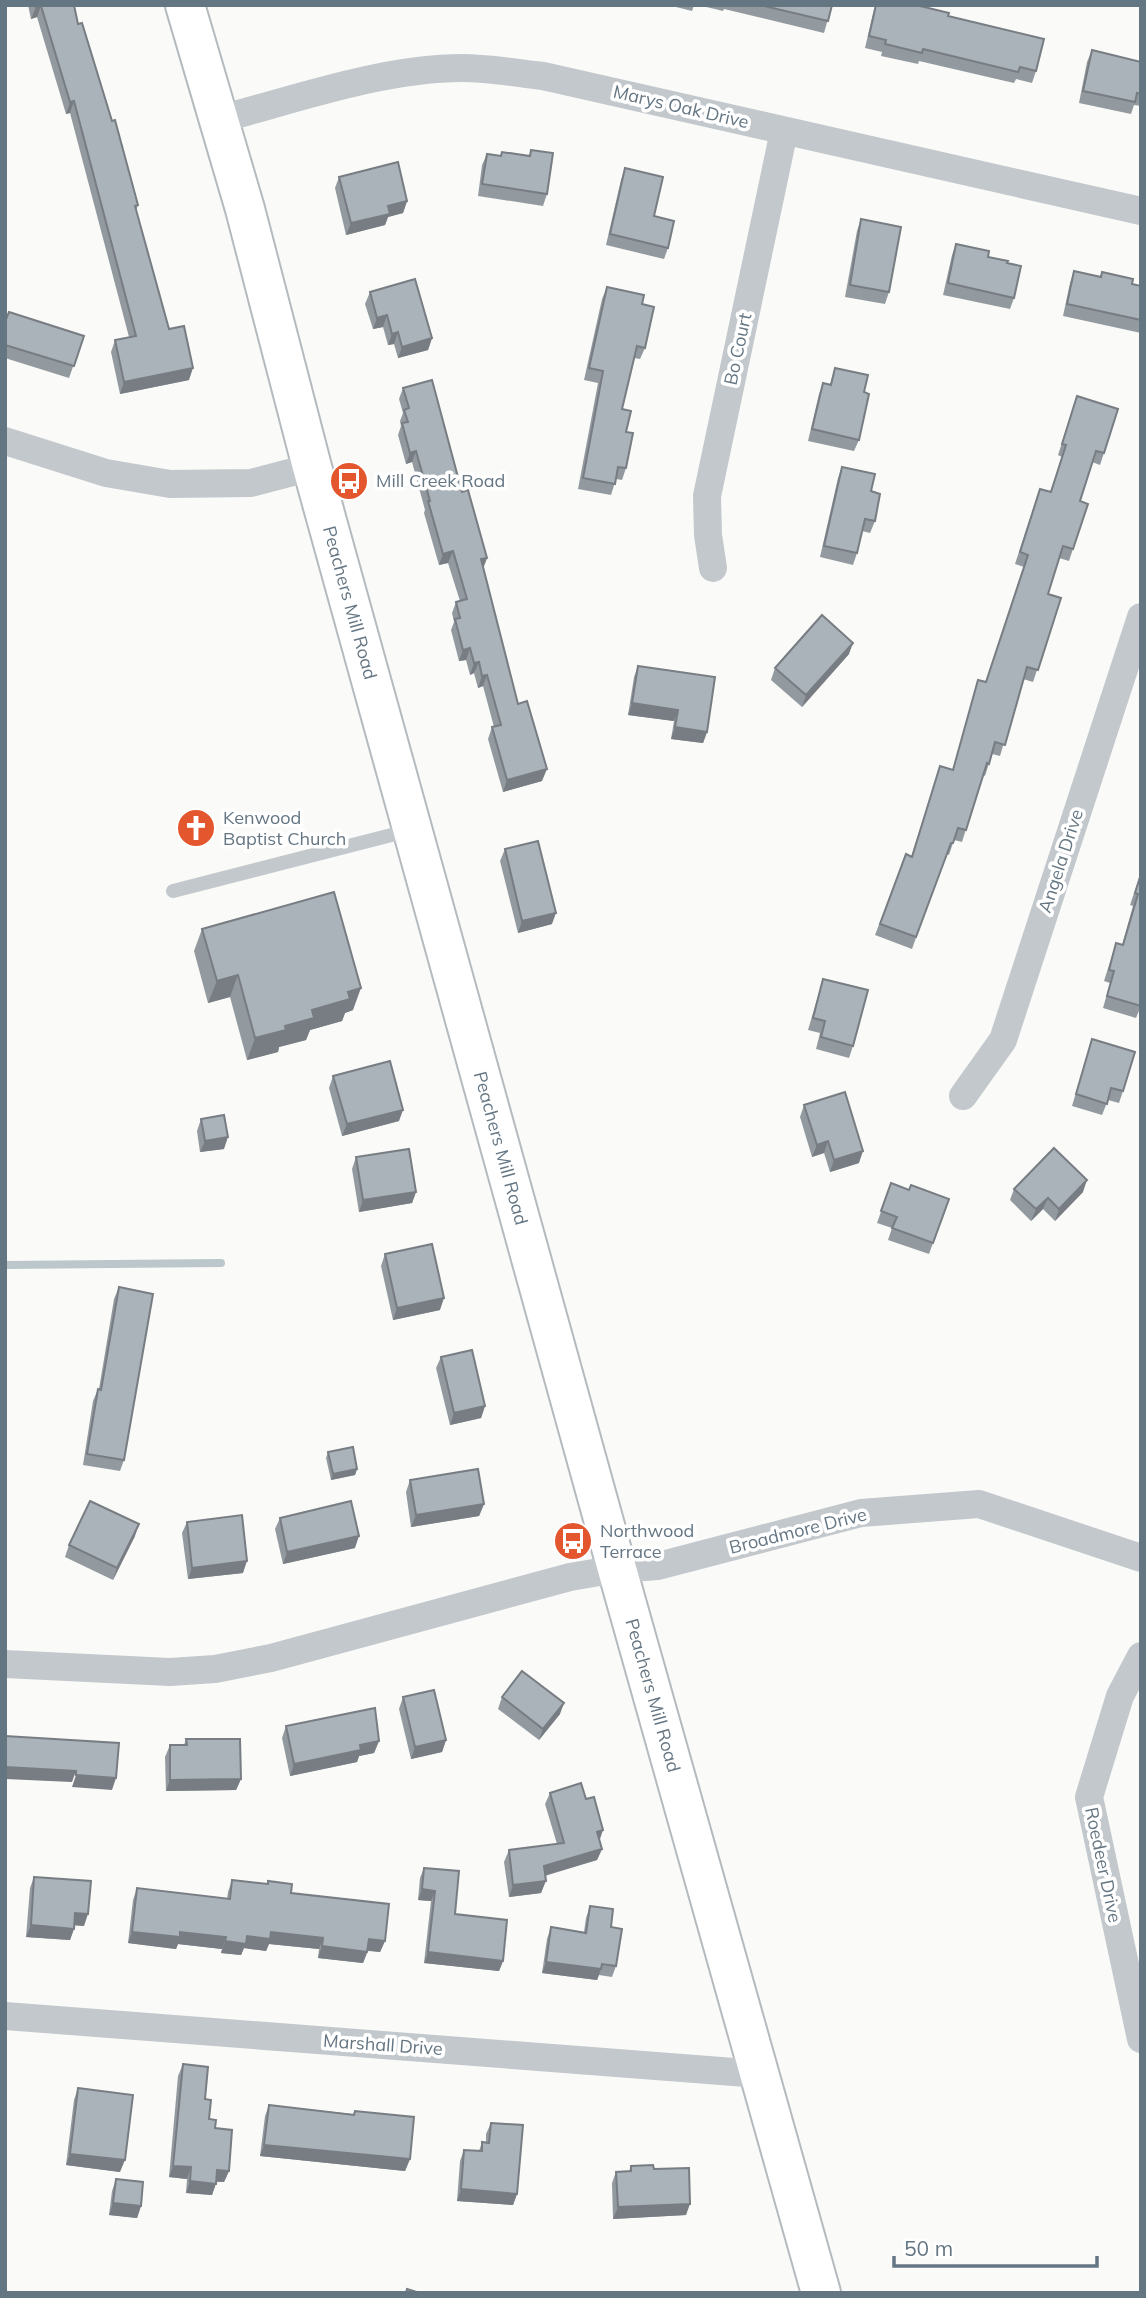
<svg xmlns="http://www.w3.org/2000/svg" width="1146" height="2298" font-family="Mulish,sans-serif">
<rect width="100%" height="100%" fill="#fafaf8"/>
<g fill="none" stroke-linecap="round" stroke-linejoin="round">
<!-- stream -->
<polyline stroke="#bbc7cb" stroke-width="8" points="5,1265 221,1263"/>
<defs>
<g id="primary">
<path id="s1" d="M185,5L245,209L312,467L617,1569L821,2293"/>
</g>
</defs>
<!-- primary casing -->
<use href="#primary" stroke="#b5babe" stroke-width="42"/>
<!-- lane -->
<polyline stroke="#c3c8cc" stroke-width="14" points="173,891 411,830"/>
<!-- street -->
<g stroke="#c3c8cc" stroke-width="28">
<path d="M220,119C296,99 384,68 462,68C489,68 516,73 543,76L1141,211"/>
<polyline points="5,441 106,473 170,484 251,483 312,467"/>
<polyline points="713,568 708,535 707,496 784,131"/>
<polyline points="963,1096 1003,1040 1141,617"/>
<polyline points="1141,1656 1120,1696 1089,1797 1141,2039"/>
<polyline points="5,1664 170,1672 215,1669 271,1658 570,1577 617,1569 658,1566 861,1513 979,1504 1141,1558"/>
<polyline points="5,2016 760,2074"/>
</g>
<!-- primary -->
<use href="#primary" stroke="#fff" stroke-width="38"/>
</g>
<!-- wall -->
<g fill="#929a9f">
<polygon points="28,5 74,5 78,24 138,205 136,211 169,329 189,380 120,394 111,352 115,340 129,337 70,113 66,114 37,17 31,19"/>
<polygon points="668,5 694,5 692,11"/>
<polygon points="698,5 832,5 824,33 724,9 723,11"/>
<polygon points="875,5 916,5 948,16 1036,71 1032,83 1016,79 1014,83 919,61 918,64 881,56 882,52 865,48"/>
<polygon points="1092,50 1141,62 1141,106 1134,105 1131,114 1079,103 1087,62"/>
<polygon points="531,150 547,194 543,206 478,196 482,165 487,154 500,156 529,156"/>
<polygon points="625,168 654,216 668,248 664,259 606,245 621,180"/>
<polygon points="339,177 407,201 403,213 388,217 385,225 346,235 335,188"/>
<polygon points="861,219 889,292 885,304 845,297 857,231"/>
<polygon points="956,244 988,257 1007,263 1014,298 1010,309 943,295 952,255"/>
<polygon points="1074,271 1100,277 1102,272 1132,284 1141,286 1141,333 1063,316 1070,283"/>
<polygon points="607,287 642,304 645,348 640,359 634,358 622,409 626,432 626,468 622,480 616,479 611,495 578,489 598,383 584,380 602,299"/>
<polygon points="370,292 432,338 428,350 398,358 394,344 388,345 383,327 373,329 365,304"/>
<polygon points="5,321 84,336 69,378 5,358"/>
<polygon points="835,368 864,392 859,440 854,451 808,441 819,394 823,383 830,384"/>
<polygon points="403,388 462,492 487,558 483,568 518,704 542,781 503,792 488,739 492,727 494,727 483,686 478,688 474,673 470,675 466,660 459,661 451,630 454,622 452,613 456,602 460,601 448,563 439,565 424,513 425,510 412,462 406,464 398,435 401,426 400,421 403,413 399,399"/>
<polygon points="1077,396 1104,453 1100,465 1092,462 1080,501 1073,549 1069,561 1059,558 1048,594 1061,598 1033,682 1023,679 1000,756 992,754 985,776 983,775 962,842 954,840 949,855 946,854 912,949 875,935 906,854 911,857 940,766 953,770 978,680 986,682 1024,567 1015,564 1036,500 1050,492 1062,457 1058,455"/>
<polygon points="842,467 871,491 875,521 870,533 862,531 857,553 853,565 820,557 838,478"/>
<polygon points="849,654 802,707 771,680 775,668"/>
<polygon points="638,666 707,732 703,743 671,739 674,721 628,715 634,677"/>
<polygon points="505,849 552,924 518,933 500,861"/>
<polygon points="1141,872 1141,1006 1136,1018 1103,1008 1110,983 1104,981 1116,943 1122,945 1133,906 1130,905"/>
<polygon points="202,929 353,1010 345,1013 342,1021 310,1030 306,1040 279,1047 278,1052 247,1060 230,997 208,1003 194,951"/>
<polygon points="823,979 853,1046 849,1058 816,1049 820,1033 808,1030"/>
<polygon points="1092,1039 1123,1091 1119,1103 1108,1100 1102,1115 1072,1106"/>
<polygon points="333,1076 399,1121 342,1136 329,1088"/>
<polygon points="804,1105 859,1163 830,1172 824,1153 812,1157 800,1117"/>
<polygon points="201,1119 224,1149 200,1152 197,1131"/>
<polygon points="356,1157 416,1192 412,1203 359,1212 352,1169"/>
<polygon points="891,1183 909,1190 949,1199 929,1254 888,1240 892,1228 877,1223"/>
<polygon points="1014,1189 1083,1192 1055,1221 1043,1209 1031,1221 1010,1200"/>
<polygon points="385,1254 440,1310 393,1320 381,1266"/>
<polygon points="119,1287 124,1460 120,1471 83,1465 93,1401 98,1389 99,1389 114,1299"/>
<polygon points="441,1357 485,1406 481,1418 450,1425 436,1368"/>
<polygon points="328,1452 357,1469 355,1475 331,1480 326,1458"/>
<polygon points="410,1480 484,1504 479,1516 411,1527 406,1492"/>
<polygon points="280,1518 355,1548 283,1564 275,1529"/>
<polygon points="187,1522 243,1573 188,1579 182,1533"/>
<polygon points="135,1536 113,1580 65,1557 69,1545"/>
<polygon points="403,1697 446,1740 442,1752 411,1759 399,1709"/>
<polygon points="502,1697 560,1714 539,1740 498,1709"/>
<polygon points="286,1726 379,1741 374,1753 359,1756 357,1762 290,1776 282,1738"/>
<polygon points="186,1739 241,1779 236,1790 166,1791 165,1757 170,1745 184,1745"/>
<polygon points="550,1793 586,1799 602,1849 597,1860 545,1876 541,1893 509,1897 504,1862 509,1850 557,1844 545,1804"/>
<polygon points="424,1868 455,1914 503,1961 499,1971 424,1963 431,1901 418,1900 420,1878"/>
<polygon points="34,1877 84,1926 75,1925 70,1940 26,1937 30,1888"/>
<polygon points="232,1880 267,1884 268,1881 385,1941 380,1952 368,1951 363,1963 318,1958 319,1949 269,1944 266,1951 244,1948 241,1955 221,1953 222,1949 178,1944 176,1949 128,1943 133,1900 137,1888 227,1899 228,1892"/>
<polygon points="590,1906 611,1927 616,1966 612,1977 599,1975 597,1980 542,1973 547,1939 551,1927 584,1932 586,1918"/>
<polygon points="183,2064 205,2099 209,2119 215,2128 229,2171 224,2182 216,2182 212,2195 186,2193 187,2179 169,2177 178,2076"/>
<polygon points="78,2088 120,2172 66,2165 74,2100"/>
<polygon points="269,2105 353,2114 355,2111 410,2159 405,2171 260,2156 265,2116"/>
<polygon points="491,2123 517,2194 513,2205 457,2201 460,2161 464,2150 479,2151 482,2142 486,2142 486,2134"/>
<polygon points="631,2166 654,2169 686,2215 613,2219 612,2183 616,2172 629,2171"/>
<polygon points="116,2179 141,2206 137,2218 109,2215 112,2191"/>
</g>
<!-- shaded-wall -->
<g fill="#777d82">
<polygon points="41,6 37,17 31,19 36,7"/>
<polygon points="74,101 70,113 66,114 70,102"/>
<polygon points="407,201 403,213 388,217 385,225 346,235 351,223 388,206"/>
<polygon points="387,315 383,327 373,329 377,318"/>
<polygon points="398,332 394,344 388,345 392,334"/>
<polygon points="432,338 428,350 398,358 402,347"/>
<polygon points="193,368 189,380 120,394 124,382"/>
<polygon points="416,451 412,462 406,464 410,453"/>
<polygon points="453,551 448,563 439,565 443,554"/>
<polygon points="487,558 483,569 481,559"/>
<polygon points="853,643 849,654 802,707 806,695"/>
<polygon points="470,648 466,660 459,661 463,650"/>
<polygon points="479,662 474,673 470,675 474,663"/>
<polygon points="487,675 483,686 478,688 482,676"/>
<polygon points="632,703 678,710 674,721 628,715"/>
<polygon points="675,727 707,732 703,743 671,739"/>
<polygon points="547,769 542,781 503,792 507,780"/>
<polygon points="556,913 552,924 518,933 522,921"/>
<polygon points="238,975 230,997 208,1003 217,981"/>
<polygon points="361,988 353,1010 345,1013 342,1021 310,1030 306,1040 279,1047 278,1052 247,1060 255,1038 285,1026 312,1010 348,992"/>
<polygon points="403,1110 399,1121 342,1136 347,1124"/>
<polygon points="228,1137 224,1149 200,1152 205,1141"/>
<polygon points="828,1141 824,1153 812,1157 817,1145"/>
<polygon points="863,1151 859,1163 830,1172 834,1160"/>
<polygon points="1087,1180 1083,1192 1055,1221 1059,1209"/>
<polygon points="416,1192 412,1203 359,1212 363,1200"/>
<polygon points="1048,1198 1043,1209 1031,1221 1036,1209"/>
<polygon points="444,1298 440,1310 393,1320 397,1308"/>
<polygon points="485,1406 481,1418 450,1425 454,1413"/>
<polygon points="357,1469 355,1475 331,1480 333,1474"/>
<polygon points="484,1504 479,1516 411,1527 416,1515"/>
<polygon points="139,1524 135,1536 113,1580 117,1568"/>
<polygon points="359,1536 355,1548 283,1564 287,1552"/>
<polygon points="247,1561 243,1573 188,1579 192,1568"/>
<polygon points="564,1703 560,1714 539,1740 543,1729"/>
<polygon points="446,1740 442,1752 411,1759 415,1747"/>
<polygon points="379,1741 374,1753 359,1756 357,1762 290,1776 294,1764"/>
<polygon points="5,1767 76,1771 72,1782 5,1779"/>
<polygon points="76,1775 116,1778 112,1790 72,1787"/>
<polygon points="241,1779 236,1790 166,1791 170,1780"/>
<polygon points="603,1830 599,1842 597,1832"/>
<polygon points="602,1849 597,1860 539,1877 544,1866"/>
<polygon points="546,1881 541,1893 509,1897 513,1885"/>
<polygon points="422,1889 435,1891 431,1901 418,1900"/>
<polygon points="75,1913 88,1914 84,1926 71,1925"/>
<polygon points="31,1925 74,1929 70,1940 26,1937"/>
<polygon points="132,1932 180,1932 226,1937 222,1949 178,1944 176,1949 128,1943"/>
<polygon points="271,1932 323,1938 319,1949 269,1944 266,1951 244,1948 241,1955 221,1953 225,1941"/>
<polygon points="369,1939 385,1941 380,1952 364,1950"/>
<polygon points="322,1946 367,1952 363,1963 318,1958"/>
<polygon points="428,1952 503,1961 499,1971 424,1963"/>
<polygon points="546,1962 601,1969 597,1980 542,1973"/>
<polygon points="264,2145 410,2159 405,2171 260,2156"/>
<polygon points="70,2154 125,2160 120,2172 66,2165"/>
<polygon points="173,2166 191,2167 187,2179 169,2177"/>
<polygon points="217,2170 229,2171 224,2182 213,2181"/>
<polygon points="190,2181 216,2184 212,2195 186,2193"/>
<polygon points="461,2189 517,2194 513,2205 457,2201"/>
<polygon points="113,2203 141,2206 137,2218 109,2215"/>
<polygon points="690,2204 686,2215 613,2219 618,2207"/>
</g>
<!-- building -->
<g fill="#aab3b9" stroke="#777d82" stroke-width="2">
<polygon points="35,5 74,5 78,24 82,23 112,121 115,120 138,205 135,206 169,329 184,326 193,368 124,382 115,340 136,336 74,101 70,102 41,6 36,7"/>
<polygon points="760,5 832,5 828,21"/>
<polygon points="876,5 916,5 949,13 948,16 1044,39 1036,71 1020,67 1018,72 923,49 922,53 885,44 886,40 869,36"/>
<polygon points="1092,50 1141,62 1141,94 1137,93 1135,102 1083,91"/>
<polygon points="531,150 553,153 547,194 482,184 487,154 501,156 502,152 530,156"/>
<polygon points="398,162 407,201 388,206 390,214 351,223 339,177"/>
<polygon points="625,168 663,177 654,216 674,221 668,248 610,234"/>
<polygon points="861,219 901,227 889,292 850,285"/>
<polygon points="956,244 989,251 988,257 1008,261 1007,263 1021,266 1014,298 948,283"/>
<polygon points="1074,271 1101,277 1102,272 1133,279 1132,284 1141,286 1141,320 1067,304"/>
<polygon points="415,279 432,338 402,347 398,332 392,334 387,315 377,318 370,292"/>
<polygon points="607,287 644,295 642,304 654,307 645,348 637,346 622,409 631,411 626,432 633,433 626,468 618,467 615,484 583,478 603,371 589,368"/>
<polygon points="9,312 84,336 74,366 5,345 5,322"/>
<polygon points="835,368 868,375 864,392 869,394 859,440 812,429 823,383 831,385"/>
<polygon points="432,380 462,492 468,490 487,558 481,559 518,704 527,701 547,769 507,780 492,727 501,725 487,675 482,676 479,662 474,663 470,648 463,650 455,619 460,618 456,602 467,599 453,551 443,554 428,501 430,501 416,451 410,453 402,423 408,422 404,410 409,408 403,388"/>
<polygon points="1077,396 1118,409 1104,453 1096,451 1080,501 1088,504 1073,549 1063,546 1048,594 1061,598 1038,670 1027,667 1005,745 995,742 989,764 987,763 966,830 958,828 953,843 951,843 916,937 880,924 906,854 912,857 940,766 953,770 978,680 986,682 1028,555 1020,552 1040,489 1051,492 1066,445 1062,444"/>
<polygon points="842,467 875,474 871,491 880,494 875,521 865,519 857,553 824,546"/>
<polygon points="822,615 853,643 806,695 775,668"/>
<polygon points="638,666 715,677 707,732 675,727 678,710 632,703"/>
<polygon points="538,841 556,913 522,921 505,849"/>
<polygon points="1141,874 1141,1006 1107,996 1114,971 1109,970 1116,943 1123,945 1138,894 1135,893"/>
<polygon points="334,892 361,988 348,992 350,999 312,1010 314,1018 285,1026 286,1030 255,1038 238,975 217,981 202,929"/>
<polygon points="823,979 868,990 853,1046 821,1037 825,1021 813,1018"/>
<polygon points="1092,1039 1135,1052 1123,1091 1111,1088 1107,1104 1076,1094"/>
<polygon points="390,1061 403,1110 347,1124 333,1076"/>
<polygon points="845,1092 863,1151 834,1160 828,1141 817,1145 804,1105"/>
<polygon points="224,1115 228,1137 205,1141 201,1119"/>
<polygon points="1054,1148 1087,1180 1059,1209 1048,1198 1036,1209 1014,1189"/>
<polygon points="409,1149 416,1192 363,1200 356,1157"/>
<polygon points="891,1183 909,1190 911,1185 949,1199 933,1243 892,1228 897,1217 881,1211"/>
<polygon points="432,1244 444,1298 397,1308 385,1254"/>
<polygon points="119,1287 153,1294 124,1460 87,1454 98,1389 101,1390"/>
<polygon points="472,1350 485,1406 454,1413 441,1357"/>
<polygon points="353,1447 357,1469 333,1474 328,1452"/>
<polygon points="478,1469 484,1504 416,1515 410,1480"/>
<polygon points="90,1501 139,1524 117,1568 69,1545"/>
<polygon points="351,1501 359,1536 287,1552 280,1518"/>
<polygon points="242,1515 247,1561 192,1568 187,1522"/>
<polygon points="522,1671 564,1703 543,1729 502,1697"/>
<polygon points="434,1690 446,1740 415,1747 403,1697"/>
<polygon points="375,1708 379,1741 360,1745 361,1750 294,1764 286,1726"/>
<polygon points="5,1736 119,1743 116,1778 76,1775 76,1771 5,1767"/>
<polygon points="186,1739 240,1739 241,1779 170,1780 170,1745 187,1745"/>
<polygon points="581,1783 586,1799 594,1797 603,1830 597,1832 602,1849 544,1866 546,1881 513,1885 509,1850 564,1843 550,1793"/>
<polygon points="424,1868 459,1871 455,1914 507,1920 503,1961 428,1952 435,1891 422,1889"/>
<polygon points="34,1877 91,1881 88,1914 75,1913 74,1929 31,1925"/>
<polygon points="232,1880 268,1884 268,1881 292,1884 291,1893 389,1904 385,1941 369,1939 367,1952 322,1946 323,1938 271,1932 270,1939 247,1936 246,1944 225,1941 226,1937 180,1932 180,1937 132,1932 137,1888 230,1899"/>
<polygon points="590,1906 613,1909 611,1927 622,1929 616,1966 602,1964 601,1969 546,1962 551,1927 586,1933"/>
<polygon points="183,2064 208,2067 205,2099 211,2100 209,2119 216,2120 215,2128 232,2130 229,2171 217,2170 216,2184 190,2181 191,2167 173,2166"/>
<polygon points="78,2088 133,2095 125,2160 70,2154"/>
<polygon points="269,2105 354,2115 355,2111 414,2117 410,2159 264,2145"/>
<polygon points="491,2123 523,2125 517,2194 461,2189 464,2150 482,2151 482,2142 489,2143"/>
<polygon points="653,2165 654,2169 689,2168 690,2204 618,2207 616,2172 631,2171 631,2166"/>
<polygon points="116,2179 143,2182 141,2206 113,2203"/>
<polygon points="407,2289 420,2293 406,2293"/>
</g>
<!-- icons -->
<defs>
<symbol id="bus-disc" viewBox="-11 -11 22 22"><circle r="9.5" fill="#e4572e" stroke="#fff"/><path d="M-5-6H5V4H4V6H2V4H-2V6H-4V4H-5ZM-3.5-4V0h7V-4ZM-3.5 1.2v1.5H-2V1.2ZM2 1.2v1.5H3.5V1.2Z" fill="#fff"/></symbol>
<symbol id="church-disc" viewBox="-11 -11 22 22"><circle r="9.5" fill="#e4572e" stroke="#fff"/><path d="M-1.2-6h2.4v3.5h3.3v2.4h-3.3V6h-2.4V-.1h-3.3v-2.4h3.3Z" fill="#fff"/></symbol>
</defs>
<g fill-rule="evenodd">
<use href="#bus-disc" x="327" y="459" width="44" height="44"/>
<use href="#church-disc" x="174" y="806" width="44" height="44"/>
<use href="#bus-disc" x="551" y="1519" width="44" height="44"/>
</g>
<g text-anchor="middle" stroke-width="7" stroke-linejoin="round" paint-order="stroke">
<!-- street labels -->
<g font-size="18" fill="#657683" stroke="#fff">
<text transform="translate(681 107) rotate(13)" y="6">Marys Oak Drive</text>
<text transform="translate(738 349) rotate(-78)" y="6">Bo Court</text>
<text dy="6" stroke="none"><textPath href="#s1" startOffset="620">Peachers Mill Road</textPath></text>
<text transform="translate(1061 861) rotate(-72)" y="6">Angela Drive</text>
<text dy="6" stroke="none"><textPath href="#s1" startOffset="1186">Peachers Mill Road</textPath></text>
<text transform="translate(798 1531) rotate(-14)" y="6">Broadmore Drive</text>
<text dy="6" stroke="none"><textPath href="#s1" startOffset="1754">Peachers Mill Road</textPath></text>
<text transform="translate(1103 1865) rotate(78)" y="6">Roedeer Drive</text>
<text transform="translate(383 2045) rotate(4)" y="6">Marshall Drive</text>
</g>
<!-- poi labels -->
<g font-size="18" fill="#657683" stroke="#fff" text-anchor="start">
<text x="376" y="487">Mill Creek Road</text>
<text x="223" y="824">Kenwood<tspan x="223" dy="21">Baptist Church</tspan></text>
<text x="600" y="1537">Northwood<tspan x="600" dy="21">Terrace</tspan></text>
</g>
</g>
<!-- border -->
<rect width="1146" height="2298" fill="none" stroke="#657683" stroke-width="14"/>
<!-- scale -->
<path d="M894 2256v10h203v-10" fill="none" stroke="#657683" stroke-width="3.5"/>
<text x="904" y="2256" font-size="21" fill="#657683" stroke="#ffffff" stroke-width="5" paint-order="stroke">50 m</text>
</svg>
